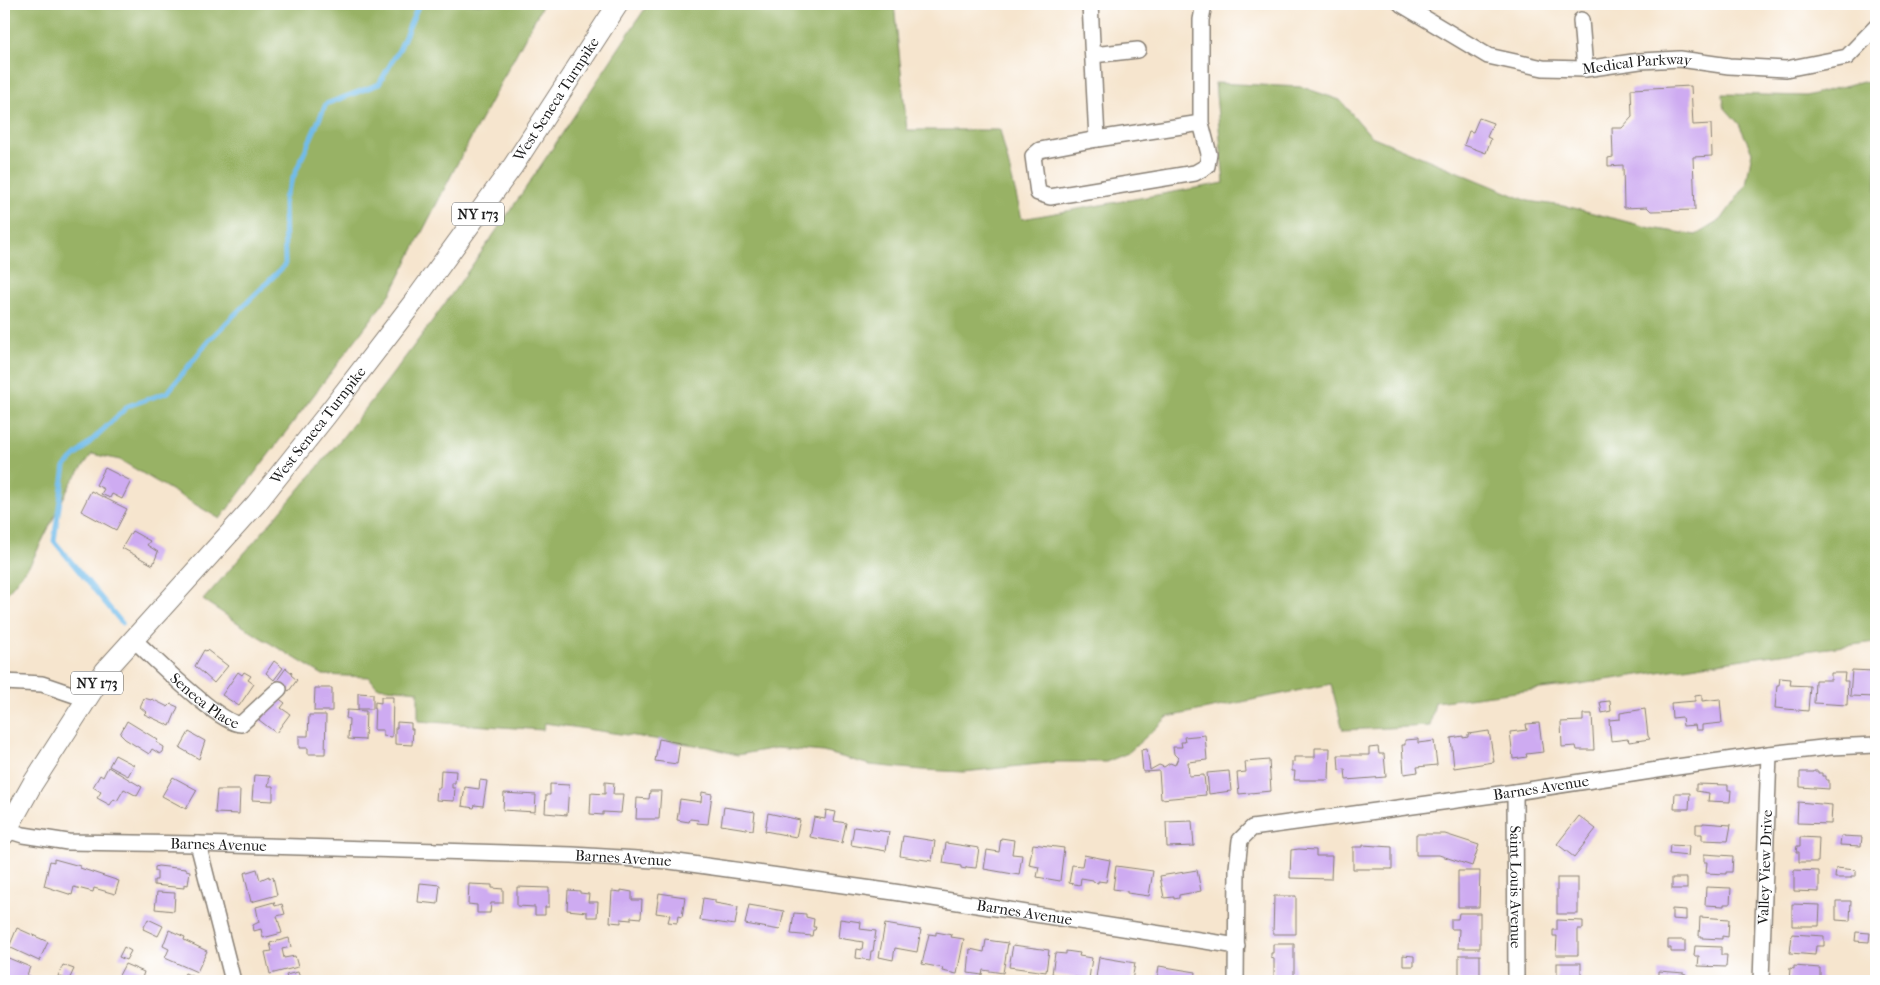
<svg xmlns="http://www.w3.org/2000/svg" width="1880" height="985" font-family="'IM FELL French Canon',serif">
<rect width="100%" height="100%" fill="#fff"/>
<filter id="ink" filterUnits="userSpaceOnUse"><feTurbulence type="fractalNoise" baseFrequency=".02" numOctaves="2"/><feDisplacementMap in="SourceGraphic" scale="10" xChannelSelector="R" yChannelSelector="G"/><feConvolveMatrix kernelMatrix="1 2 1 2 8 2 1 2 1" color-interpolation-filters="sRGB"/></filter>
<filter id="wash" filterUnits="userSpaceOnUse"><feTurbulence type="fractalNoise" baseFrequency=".0096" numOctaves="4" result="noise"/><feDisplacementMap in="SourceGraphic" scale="20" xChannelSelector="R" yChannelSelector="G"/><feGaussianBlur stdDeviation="1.12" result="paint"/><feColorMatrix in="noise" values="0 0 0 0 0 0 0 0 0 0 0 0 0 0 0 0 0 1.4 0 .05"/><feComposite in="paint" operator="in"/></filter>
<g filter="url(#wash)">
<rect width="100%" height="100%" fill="#f6e5ce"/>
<!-- forest -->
<g fill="#98b265" stroke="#5a6740">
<polygon points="4,4 543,4 456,166 391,293 220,519 120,460 92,454 71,483 31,563 4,597"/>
<path d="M648,4H894L907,130H1000L1022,219L1224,183L1215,83L1302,87L1340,100L1371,136L1528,201L1570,207L1651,228L1696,235L1721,220L1746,185L1752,152L1739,124L1724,107L1723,94L1806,96L1863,81L1876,86V642L1750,658L1573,685L1435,702L1430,726L1343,730L1331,684L1168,717L1128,753L1106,762H1056L964,772L923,770L870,765L824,752L776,748L737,755L709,747L545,723L543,730L418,721V691L377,687L369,677L323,675L258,636L203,600C267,528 329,456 388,380C481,259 564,131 648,4Z"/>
</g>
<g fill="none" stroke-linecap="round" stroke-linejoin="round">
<!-- stream -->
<polyline stroke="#71bcea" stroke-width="5" points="122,623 54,541 65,466 128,406 168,392 210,339 285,265 284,198 326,104 379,84 400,48 419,4"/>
</g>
<g id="blocks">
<!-- building -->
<g fill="#ceabf1">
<polygon points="1691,86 1693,125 1711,124 1712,156 1693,157 1695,210 1651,211 1647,207 1624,208 1623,165 1608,166 1608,158 1613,157 1612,128 1622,128 1632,117 1631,89"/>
<polygon points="1479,118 1493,123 1487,137 1491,139 1486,153 1464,145 1469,131 1473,132"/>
<polygon points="105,468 131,481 122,499 112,494 110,498 101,494 104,489 96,485"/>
<polygon points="91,491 127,509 116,530 81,511"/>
<polygon points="132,531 150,541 147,545 158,552 153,565 122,548"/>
<polygon points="204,650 206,651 207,650 228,666 214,683 195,666"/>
<polygon points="274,661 283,668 274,680 266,673"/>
<polygon points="1873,665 1876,665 1876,697 1850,696 1852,670 1873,671"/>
<polygon points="286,668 292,673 291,675 297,680 289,691 276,682"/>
<polygon points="238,672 242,675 244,672 251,676 248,680 254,684 239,706 222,695"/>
<polygon points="1831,673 1845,673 1844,681 1848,681 1847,705 1814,703 1815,680 1831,680"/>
<polygon points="1780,678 1791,679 1790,685 1810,686 1808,711 1775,708 1777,685 1779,685"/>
<polygon points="315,688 332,688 332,711 314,711"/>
<polygon points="358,693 373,694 373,709 358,709"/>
<polygon points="1702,695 1702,701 1720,699 1722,723 1702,725 1702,730 1696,730 1695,725 1683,726 1682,717 1672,718 1671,703 1695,701 1695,696"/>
<polygon points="277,697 285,703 281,708 290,714 276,733 259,720"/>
<polygon points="381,697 393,697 392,737 383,736 383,730 374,730 375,702 381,703"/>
<polygon points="144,698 151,700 152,699 168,707 171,704 178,707 170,726 144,714 146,712 140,707"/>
<polygon points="1610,701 1611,711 1602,713 1600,702"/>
<polygon points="1645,709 1648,736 1650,739 1629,742 1628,739 1611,741 1609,720 1620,719 1620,713"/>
<polygon points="347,710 366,711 365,740 348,739 349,719 346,718"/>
<polygon points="1583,714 1592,714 1594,750 1577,750 1576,746 1562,747 1561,722 1583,721"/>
<polygon points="309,715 326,715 325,754 308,754 308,748 299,748 299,736 308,736"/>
<polygon points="127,721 158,740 156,742 164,747 163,752 160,754 152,749 149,754 125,739 120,734"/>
<polygon points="397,722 411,723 411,729 413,729 412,745 395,744 395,728 397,728"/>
<polygon points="1539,723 1543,752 1526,754 1527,757 1513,759 1510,732 1527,730 1526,724"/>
<polygon points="1489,731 1494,762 1454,768 1451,738 1463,736 1463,738 1468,737 1468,734"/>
<polygon points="189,732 205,741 199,759 180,748"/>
<polygon points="1205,735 1207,760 1188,762 1189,776 1204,775 1206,795 1161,799 1159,771 1143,772 1141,750 1147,749 1150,770 1159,765 1164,767 1170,763 1175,765 1178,758 1174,754 1173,747 1182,747 1181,742 1185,742 1184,737"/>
<polygon points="659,739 680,743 677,764 655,761"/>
<polygon points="1418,739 1418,743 1434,741 1437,765 1417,767 1418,772 1404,774 1402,745 1405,745 1405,740"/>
<polygon points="1378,747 1379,754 1384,754 1386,777 1346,780 1345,769 1339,770 1338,755 1369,755 1369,748"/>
<polygon points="1315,748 1330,748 1329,780 1294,780 1295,771 1292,771 1292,762 1294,762 1294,757 1315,757"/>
<polygon points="115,755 134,765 128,776 109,766"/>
<polygon points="1269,760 1271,791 1239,794 1237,773 1246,772 1245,762"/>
<polygon points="108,767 142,787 137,796 124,789 117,801 114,799 110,805 97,798 101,792 93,787 100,775 103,777"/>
<polygon points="441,770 456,771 455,783 452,783 452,788 455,788 454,801 436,800 437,788 440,788"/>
<polygon points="1229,771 1231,791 1209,794 1207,773"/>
<polygon points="1814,771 1818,771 1818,773 1822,773 1822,776 1826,776 1826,780 1829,780 1829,789 1800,787 1800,772 1814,772"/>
<polygon points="254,775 270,776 268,786 273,786 273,801 252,800"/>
<polygon points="173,777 197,790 186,809 162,796"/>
<polygon points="480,780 487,781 483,806 475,805 474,808 462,806 465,787 479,789"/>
<polygon points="605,782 614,783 613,794 623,794 621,813 603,812 603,815 590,814 591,793 605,794"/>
<polygon points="550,784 569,785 567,815 545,813 546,795 550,795"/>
<polygon points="1696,784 1728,785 1728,790 1731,790 1730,802 1708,801 1709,793 1696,791"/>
<polygon points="217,790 240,790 239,814 215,813"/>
<polygon points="650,791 661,791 659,819 636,819 637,798 649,799"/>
<polygon points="702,792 712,794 708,824 697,823 698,820 690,819 689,822 677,820 680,799 701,802"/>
<polygon points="504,793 536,795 535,812 503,810"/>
<polygon points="1675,793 1690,793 1689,809 1674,809"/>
<polygon points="1798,802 1832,805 1831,824 1797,823"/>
<polygon points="724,807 755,812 753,830 721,825"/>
<polygon points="826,810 836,812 834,821 846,823 842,843 810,837 814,817 825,819"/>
<polygon points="768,813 800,820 796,837 765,831"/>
<polygon points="1579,816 1596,829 1574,857 1557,844"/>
<polygon points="1192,821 1194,846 1167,847 1166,822"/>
<polygon points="1703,823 1731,825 1728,841 1702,840 1702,834 1696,834 1696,824 1703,824"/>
<polygon points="854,827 889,832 886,851 851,845"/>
<polygon points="1416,834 1445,834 1479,845 1472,866 1439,855 1416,855"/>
<polygon points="903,836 935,841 932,861 900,856"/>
<polygon points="1841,836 1862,837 1861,846 1840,845"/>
<polygon points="1800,837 1819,838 1818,862 1799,862 1799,852 1796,852 1797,846 1800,846"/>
<polygon points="1001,838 1014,840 1012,854 1022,855 1019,875 984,869 987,850 999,852"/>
<polygon points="946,843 979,848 976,868 966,867 966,869 961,868 961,866 943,863"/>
<polygon points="1033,844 1064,848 1060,881 1037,877 1039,867 1029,865"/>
<polygon points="1363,845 1392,847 1392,869 1353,869 1353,847 1363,847"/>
<polygon points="1670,845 1689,846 1688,856 1669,854"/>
<polygon points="1299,849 1316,850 1316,856 1332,856 1331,879 1290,878 1291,850"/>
<polygon points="1704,854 1733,856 1732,872 1726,872 1726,874 1706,873 1707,862 1704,862"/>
<polygon points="1084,855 1110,860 1106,882 1098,881 1098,883 1093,882 1093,880 1081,878 1080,885 1069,883 1072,865 1082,866"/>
<polygon points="54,859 80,866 80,868 119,881 115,894 94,888 93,892 74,887 72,895 44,886 50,861 54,862"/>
<polygon points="158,866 186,869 186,870 190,871 188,885 184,884 184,888 154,885 154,880 157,880 157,871 155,871 155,867"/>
<polygon points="1116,866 1153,871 1149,896 1127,893 1127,891 1113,889"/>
<polygon points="1836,868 1856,870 1856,876 1851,876 1851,878 1835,878"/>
<polygon points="257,869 260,880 269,876 269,878 273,877 277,895 251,902 244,873"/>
<polygon points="1197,870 1201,891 1179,895 1179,898 1174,899 1174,897 1164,898 1160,876"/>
<polygon points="1794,870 1819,871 1819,892 1794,891"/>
<polygon points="1458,871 1480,871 1479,907 1458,907"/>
<rect x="1557" y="878" width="21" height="36"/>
<rect x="1672" y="878" width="15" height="11"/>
<polygon points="420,883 440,885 438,904 418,902"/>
<polygon points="469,884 492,885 492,888 503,889 503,903 491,903 490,913 477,913 477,905 468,904"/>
<polygon points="517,887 549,888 549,907 545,907 545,915 535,915 535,907 517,906"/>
<polygon points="1706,887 1731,888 1730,904 1724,904 1724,906 1705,905"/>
<polygon points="568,890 580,891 580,893 589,894 588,902 598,902 597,917 587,917 587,912 567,910"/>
<polygon points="621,890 632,892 632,900 642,900 641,918 631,917 631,920 621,919 621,923 610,922 612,891 621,892"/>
<polygon points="157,892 175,893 174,911 155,909"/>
<polygon points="659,893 685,897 682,917 678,916 677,923 668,922 670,915 656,913"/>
<polygon points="1274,896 1296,896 1296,934 1273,934"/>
<polygon points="703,898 715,900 715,903 738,907 735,925 700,920"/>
<polygon points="1836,901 1851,901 1850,921 1836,920"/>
<polygon points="274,902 275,906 282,904 285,914 277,916 282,933 263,938 261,929 254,931 253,925 259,922 256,907"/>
<polygon points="1792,904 1820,905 1819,926 1792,926"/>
<polygon points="749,905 784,911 780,930 745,924"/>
<polygon points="1672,909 1686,910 1686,920 1672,919"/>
<polygon points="794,913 806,914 806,917 814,919 813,927 816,927 815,930 813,930 812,936 791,934"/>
<polygon points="1459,913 1480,913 1480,948 1458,948 1459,929 1451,929 1451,919 1458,919"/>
<polygon points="1700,917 1729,919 1728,937 1722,936 1722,939 1702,938 1702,936 1699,936"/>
<polygon points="148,919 163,926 158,936 143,929"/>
<polygon points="840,919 861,922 860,929 876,931 873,951 871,951 870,960 856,958 857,949 862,950 863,942 838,938"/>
<polygon points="1557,920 1583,921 1583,929 1578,929 1578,955 1556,955 1557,936 1553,936 1553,930 1557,930"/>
<polygon points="885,924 921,930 917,952 895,948 893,960 879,957"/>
<polygon points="17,928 48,942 39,961 9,947"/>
<polygon points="169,930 185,937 184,940 207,951 197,972 165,958 169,949 163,946"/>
<polygon points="936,932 952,935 951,937 964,939 957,974 942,971 943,968 922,964 929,934 936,935"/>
<polygon points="1856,932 1870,933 1869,942 1855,941"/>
<polygon points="1792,934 1824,936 1824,946 1816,946 1815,955 1790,953"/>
<polygon points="289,938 291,947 282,949 284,958 295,956 298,967 270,974 265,952 272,951 270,943"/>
<polygon points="986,940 1008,943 1003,973 983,970 982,975 968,973 970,949 984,952"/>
<polygon points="1668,940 1685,940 1685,952 1671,952 1671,948 1668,948"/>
<polygon points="1273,944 1294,944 1294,978 1274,978 1274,959 1271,958 1271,953 1273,953"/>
<polygon points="1013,945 1049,950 1046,972 1009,967"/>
<polygon points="1695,946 1721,947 1721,955 1727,955 1726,967 1698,966 1699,956 1694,956"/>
<polygon points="124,947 131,951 126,960 119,957"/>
<polygon points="1066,951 1080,953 1079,956 1092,958 1089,979 1052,974 1055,953 1066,954"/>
<polygon points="1403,955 1414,956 1414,966 1403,966"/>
<rect x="1459" y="955" width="21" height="26"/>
<polygon points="6,957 30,967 27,975 32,978 30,981 12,981 4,978 4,961"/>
<polygon points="1099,957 1135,963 1132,981 1117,981 1096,978"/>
<rect x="1557" y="963" width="24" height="18"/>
<polygon points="125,964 144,972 141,981 116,981"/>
<polygon points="63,965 74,969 69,980 58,976"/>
<polygon points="1159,966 1196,972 1195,981 1157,981"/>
<polygon points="1794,966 1820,968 1820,978 1824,978 1824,981 1789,981 1790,968 1794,969"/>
<polygon points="1659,971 1684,973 1684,974 1686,974 1686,981 1659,981"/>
<polygon points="298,972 301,981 288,981 286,975"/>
<polygon points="185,973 194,977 192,981 181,981"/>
<polygon points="1700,978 1722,980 1722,981 1700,981"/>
</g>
</g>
</g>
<g filter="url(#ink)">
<use href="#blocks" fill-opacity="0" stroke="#898075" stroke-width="1"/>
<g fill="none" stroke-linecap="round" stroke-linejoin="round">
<defs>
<g id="minor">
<polyline points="1090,4 1097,139"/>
<path id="s1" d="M1401,4L1488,56L1543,68L1585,69L1640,61L1680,59L1729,66L1786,69L1847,57L1876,27"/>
<polyline points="1581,20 1585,69"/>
<polyline points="1093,55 1138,50"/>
<polyline points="1201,123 1097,139 1040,150 1033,156 1038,193 1050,197 1195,173 1207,166 1209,154 1201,123 1201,20 1204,4"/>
<path id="s2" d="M133,639C152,656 220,725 241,724L279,689"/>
<polyline points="4,682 42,684 86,699"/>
<path id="s3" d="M1515,792L1516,981"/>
<path id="s4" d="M4,829L23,835L68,842L198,844L572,855L670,861L894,892L1237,946"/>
<polyline points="198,844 233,981"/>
<path id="s5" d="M1236,981L1237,868L1240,840L1252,828L1515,792L1677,767L1769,754L1831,747L1876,745"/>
<path id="s6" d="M1761,981L1769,754"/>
</g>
<g id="major">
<path id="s7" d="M4,835L33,783L105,671L256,504L326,416L416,299L513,166L618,4"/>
</g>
</defs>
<!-- minor casing -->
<use href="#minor" stroke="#898075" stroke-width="18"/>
<!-- major casing -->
<use href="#major" stroke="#898075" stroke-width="22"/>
<!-- minor -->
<use href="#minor" stroke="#fff" stroke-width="15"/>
<!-- major -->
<use href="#major" stroke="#fff" stroke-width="20"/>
</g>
</g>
<g text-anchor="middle" stroke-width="5" stroke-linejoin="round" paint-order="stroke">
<!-- shield labels -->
<g fill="#fff" stroke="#606060" stroke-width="1">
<rect x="452" y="202.5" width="52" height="23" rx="4"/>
<rect x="71" y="671.5" width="52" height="23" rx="4"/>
</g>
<g font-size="14" font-weight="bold" fill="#1c1c1c">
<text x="478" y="219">NY 173</text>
<text x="97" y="688">NY 173</text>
</g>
<!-- street labels -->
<g font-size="15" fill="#1c1c1c" stroke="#fff">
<text dy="5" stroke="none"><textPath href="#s1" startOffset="252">Medical Parkway</textPath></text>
<text dy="5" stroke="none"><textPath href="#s7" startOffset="922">West Seneca Turnpike</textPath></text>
<text dy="5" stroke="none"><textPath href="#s7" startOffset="518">West Seneca Turnpike</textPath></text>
<text dy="5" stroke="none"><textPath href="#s2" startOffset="95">Seneca Place</textPath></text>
<text dy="5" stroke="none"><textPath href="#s5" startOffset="450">Barnes Avenue</textPath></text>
<text dy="5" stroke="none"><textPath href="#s4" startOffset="216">Barnes Avenue</textPath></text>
<text dy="5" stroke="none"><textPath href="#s4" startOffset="621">Barnes Avenue</textPath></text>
<text dy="5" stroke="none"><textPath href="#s6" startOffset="114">Valley View Drive</textPath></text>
<text dy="5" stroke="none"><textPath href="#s3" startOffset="95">Saint Louis Avenue</textPath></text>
<text dy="5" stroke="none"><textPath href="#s4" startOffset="1026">Barnes Avenue</textPath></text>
</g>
</g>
<!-- margin -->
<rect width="1880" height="985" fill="none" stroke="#fff" stroke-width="20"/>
</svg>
